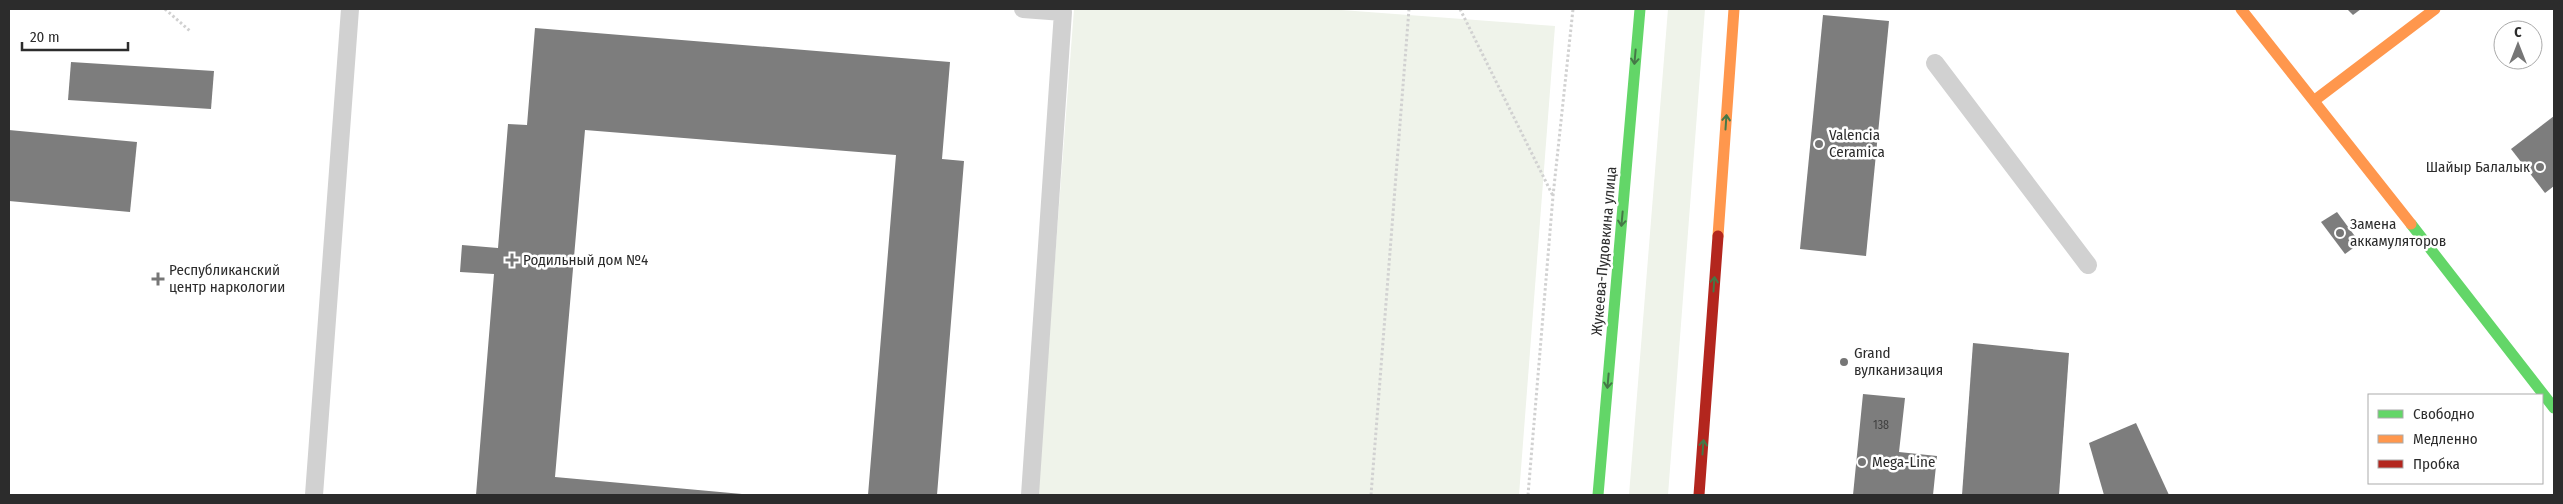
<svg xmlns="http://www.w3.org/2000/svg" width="2563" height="504" font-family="'Fira Sans Condensed',sans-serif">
<rect width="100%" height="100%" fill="#fff"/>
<!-- green -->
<g fill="#eff3ea">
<polygon points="1074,9 1328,9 1555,26 1519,495 1037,495"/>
<polygon points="1668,9 1705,9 1668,495 1629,495"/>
</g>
<!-- building -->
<g fill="#7d7d7d">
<polygon points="2347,9 2361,9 2353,15"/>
<polygon points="1823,15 1889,21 1866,256 1800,249"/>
<polygon points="535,28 950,62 942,159 964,161 937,495 868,495 896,155 585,130 555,477 753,495 476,495 494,274 460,272 462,245 498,248 508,124 527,125"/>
<polygon points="71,62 214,71 211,109 68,100"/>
<polygon points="2554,116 2554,186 2545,193 2511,149"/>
<polygon points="9,130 137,142 130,212 9,201"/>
<polygon points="2337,212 2360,243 2345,254 2321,222"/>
<polygon points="1973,343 2069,353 2059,495 1962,495"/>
<polygon points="1863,394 1905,398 1899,452 1937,456 1933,495 1853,495"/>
<polygon points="2136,423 2169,495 2104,495 2089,443"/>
</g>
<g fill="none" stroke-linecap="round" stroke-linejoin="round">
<!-- path -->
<g stroke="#d1d1d1" stroke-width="3" stroke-dasharray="2.5 2.5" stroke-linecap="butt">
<polyline points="165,9 190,31"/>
<polyline points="1460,9 1553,196"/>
<polyline points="1371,495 1409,9"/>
<polyline points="1528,495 1553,196 1573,9"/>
</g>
<!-- lane -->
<g stroke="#d1d1d1" stroke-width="18">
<polyline points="1023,9 1063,12 1030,495"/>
<polyline points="1935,63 2088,265"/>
<polyline points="314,495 350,9"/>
</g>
<!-- fast -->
<g stroke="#63d668" stroke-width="11">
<polyline points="2411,224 2554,408"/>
<polyline points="1598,495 1640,9"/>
</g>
<!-- slow -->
<g stroke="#ff974d" stroke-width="11">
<polyline points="2241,9 2411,224"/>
<polyline points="2315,100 2435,9"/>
<polyline points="1718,236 1734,9"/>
</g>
<!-- jam -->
<polyline stroke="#b3261e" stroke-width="11" points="1699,495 1718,236"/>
</g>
<!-- one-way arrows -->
<defs><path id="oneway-shaft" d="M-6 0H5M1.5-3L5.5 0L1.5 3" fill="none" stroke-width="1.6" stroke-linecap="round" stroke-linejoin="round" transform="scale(1.25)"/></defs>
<g stroke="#457847">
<use href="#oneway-shaft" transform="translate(1635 57) rotate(95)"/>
<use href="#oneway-shaft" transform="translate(1726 122) rotate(-86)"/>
<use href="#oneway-shaft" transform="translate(1622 219) rotate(95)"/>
<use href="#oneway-shaft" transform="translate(1714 284) rotate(-86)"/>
<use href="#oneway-shaft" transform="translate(1608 381) rotate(95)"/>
<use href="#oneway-shaft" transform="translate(1703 447) rotate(-86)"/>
</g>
<!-- markers -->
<g fill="#767676" stroke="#fff" stroke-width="2">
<circle cx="1819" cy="144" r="5"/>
<circle cx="2540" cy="167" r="5"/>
<circle cx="2340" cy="233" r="5"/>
<path d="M509.5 252.5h5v5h5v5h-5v5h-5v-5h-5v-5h5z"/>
<path d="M155.5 271.5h5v5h5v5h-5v5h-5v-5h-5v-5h5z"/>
<circle cx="1844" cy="362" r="5"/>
<circle cx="1862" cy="462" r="5"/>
</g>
<g text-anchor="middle" stroke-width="5" stroke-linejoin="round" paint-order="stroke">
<!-- number labels -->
<g font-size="12" fill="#404040">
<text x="1881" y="429">138</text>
</g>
<!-- poi labels -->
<g font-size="15" fill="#2c2c2c" stroke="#fff" text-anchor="start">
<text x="1829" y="140">Valencia<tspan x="1829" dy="17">Ceramica</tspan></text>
<text x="2530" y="172" text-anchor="end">Шайыр Балалык</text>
<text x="2350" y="229">Замена<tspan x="2350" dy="17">аккамуляторов</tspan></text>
<text x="523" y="265">Родильный дом №4</text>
<text x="169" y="275">Республиканский<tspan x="169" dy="17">центр наркологии</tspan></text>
<text x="1854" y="358">Grand<tspan x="1854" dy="17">вулканизация</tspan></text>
<text x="1872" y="467">Mega-Line</text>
</g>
<!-- street labels -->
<g font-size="15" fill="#2c2c2c" stroke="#fff">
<text transform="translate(1604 251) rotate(-85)" y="5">Жукеева-Пудовкина улица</text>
</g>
</g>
<!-- border -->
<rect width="2563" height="504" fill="none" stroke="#2c2c2c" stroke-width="20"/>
<!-- legend -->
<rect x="2368" y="394" width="175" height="90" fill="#ffffff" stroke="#ababab"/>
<rect x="2378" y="410" width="25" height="8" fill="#63d668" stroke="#ababab"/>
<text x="2413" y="419" font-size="15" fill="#2c2c2c">Свободно</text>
<rect x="2378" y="435" width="25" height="8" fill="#ff974d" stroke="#ababab"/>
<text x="2413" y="444" font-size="15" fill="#2c2c2c">Медленно</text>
<rect x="2378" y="460" width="25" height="8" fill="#b3261e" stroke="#ababab"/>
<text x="2413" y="469" font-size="15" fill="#2c2c2c">Пробка</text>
<!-- north arrow -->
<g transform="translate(2518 45)"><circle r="24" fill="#ffffff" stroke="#ababab"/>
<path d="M0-4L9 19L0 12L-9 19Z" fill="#767676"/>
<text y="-8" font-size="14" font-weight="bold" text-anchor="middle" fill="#2c2c2c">С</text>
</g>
<!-- scale -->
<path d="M22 42v8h106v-8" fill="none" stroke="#2c2c2c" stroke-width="2.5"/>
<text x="30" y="42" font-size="15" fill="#2c2c2c" stroke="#ffffff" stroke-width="4" paint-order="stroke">20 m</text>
</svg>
